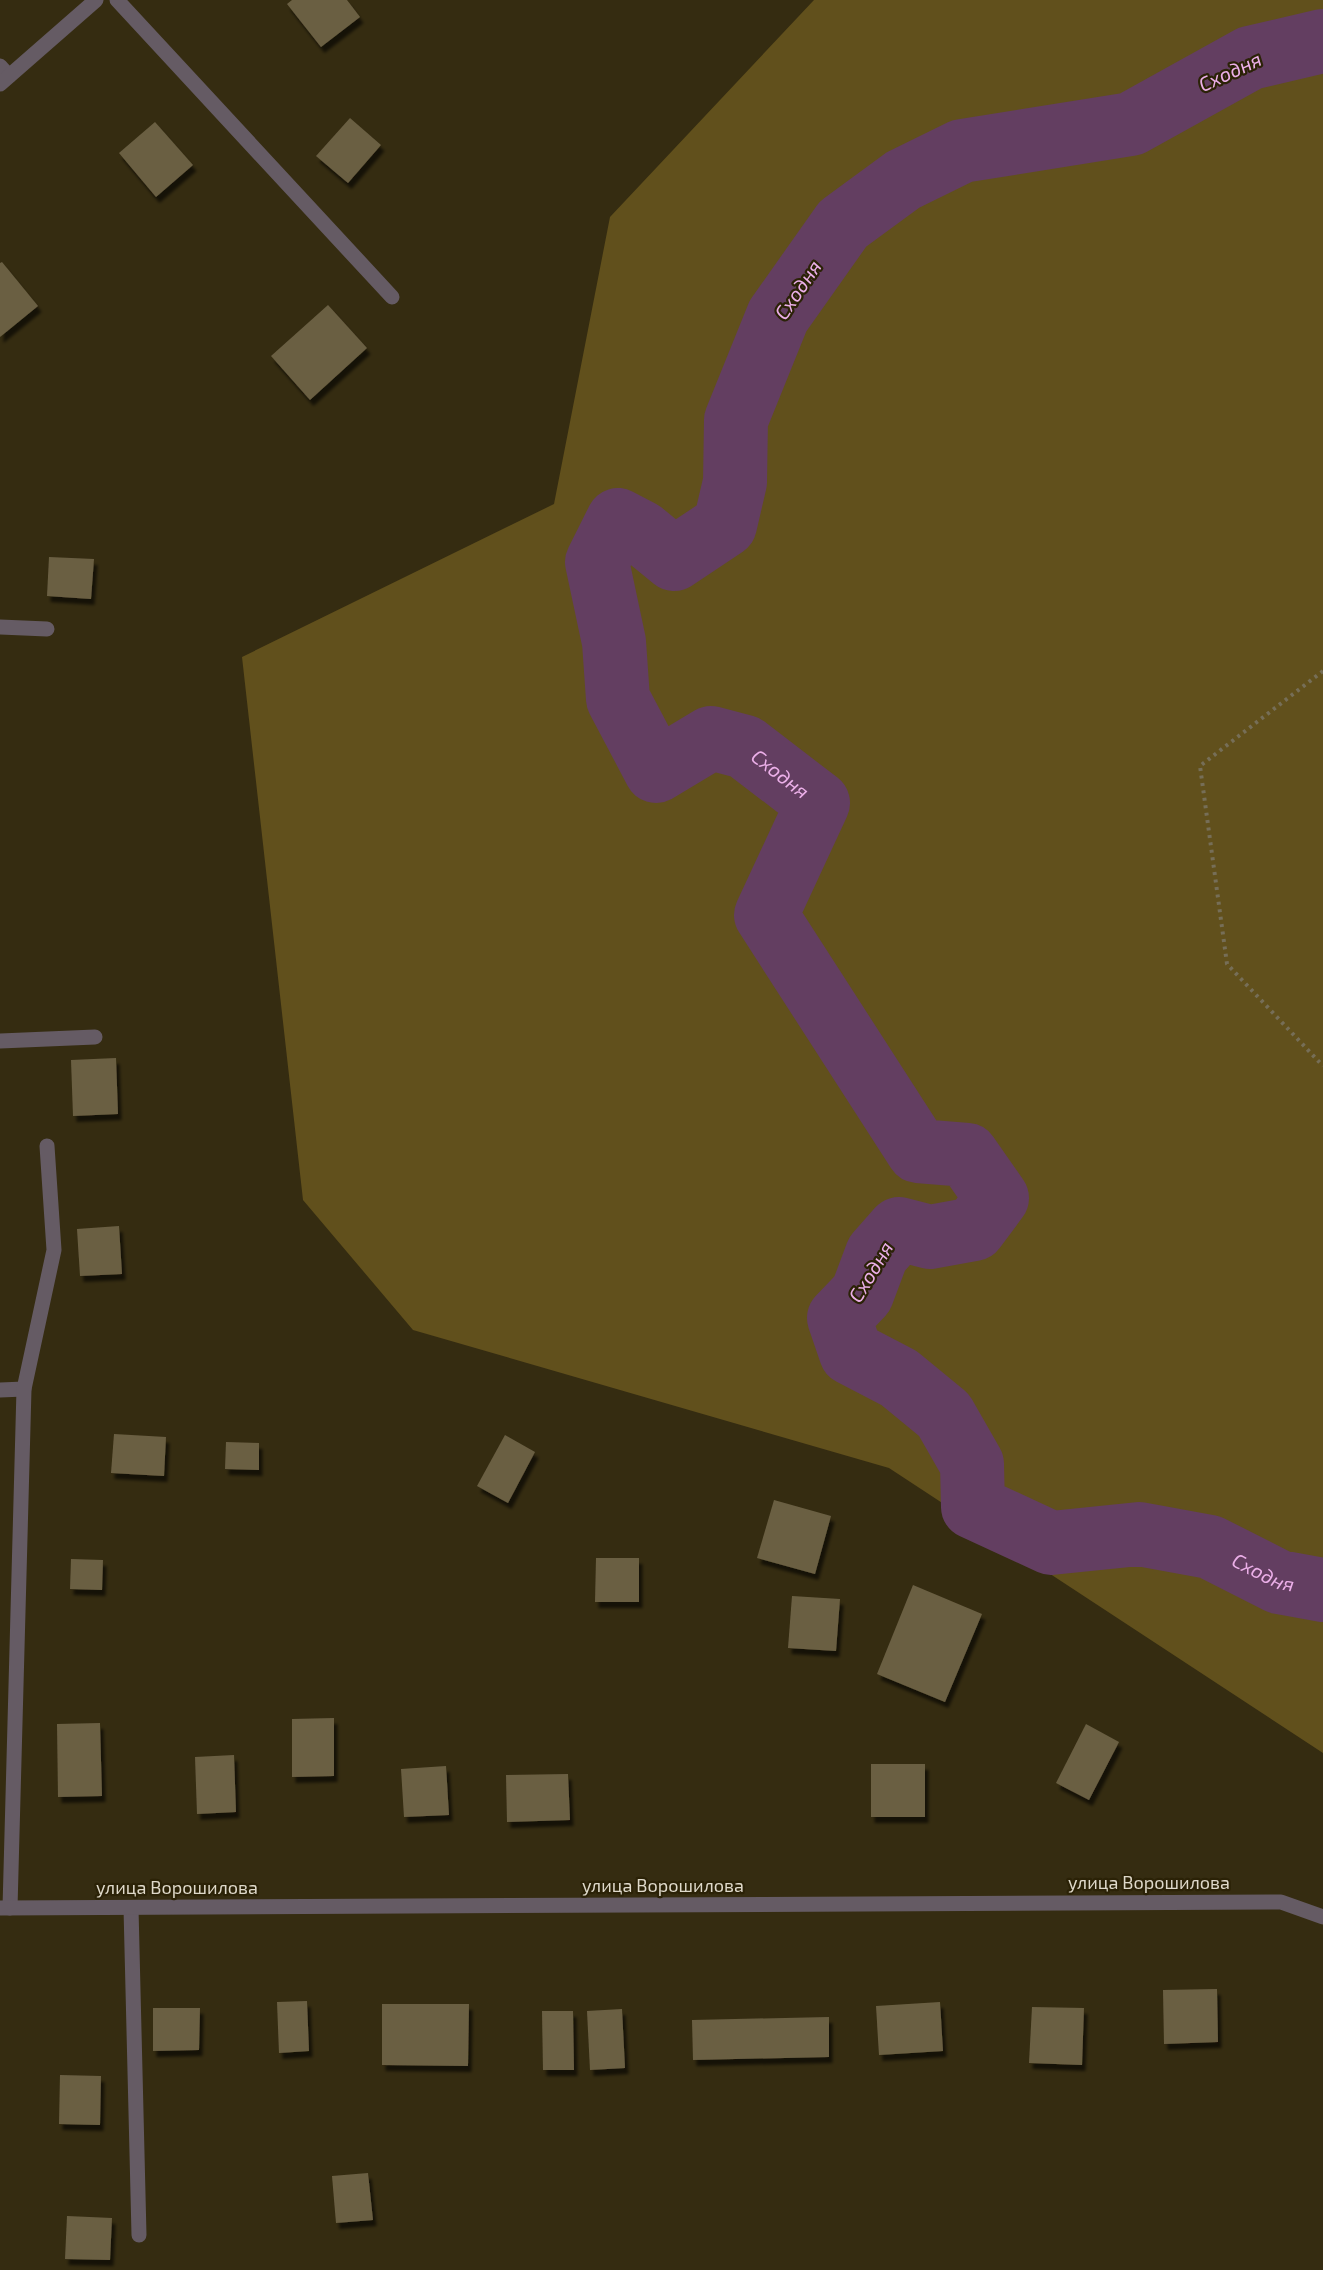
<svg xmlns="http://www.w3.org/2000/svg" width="1323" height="2270" font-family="'Exo 2',sans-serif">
<defs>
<filter id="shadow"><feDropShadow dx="3.5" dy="6" stdDeviation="1.5" flood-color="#0009"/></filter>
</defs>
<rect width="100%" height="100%" fill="#352c11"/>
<!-- forest -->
<polygon fill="#61501c" points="814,0 1323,0 1323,1753 889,1468 413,1330 303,1200 242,657 554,504 610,217"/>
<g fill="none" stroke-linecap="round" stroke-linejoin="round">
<!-- river -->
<path stroke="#633e61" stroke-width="64" id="s1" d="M1323,41L1250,58L1131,124L962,151L903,180L843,224L778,316L736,420L735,482L725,525L674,559L641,532L618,520L597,562L614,642L618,699L656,771L711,738L745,747L818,803L766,915L918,1151L967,1155L997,1198L974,1229L930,1237L899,1229L877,1254L862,1294L839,1318L851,1353L899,1378L944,1415L972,1464L973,1507L1051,1543L1139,1534L1210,1547L1279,1582L1323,1590"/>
</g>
<!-- building -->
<g fill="#6a5f43" filter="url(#shadow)">
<polygon points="292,0 347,0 360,17 321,47 287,4"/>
<polygon points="350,118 381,145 348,183 316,156"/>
<polygon points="155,122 193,165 156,197 119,153"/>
<polygon points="2,262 38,306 0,337 0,263"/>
<polygon points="328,305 367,348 310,400 271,356"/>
<polygon points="49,557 94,559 91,599 47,596"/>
<polygon points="116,1058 118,1114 73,1116 71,1060"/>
<polygon points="119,1226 122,1274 80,1276 77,1229"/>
<polygon points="114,1434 166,1437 164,1476 111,1473"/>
<polygon points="505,1435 535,1452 508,1503 477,1486"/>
<polygon points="226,1442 259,1443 259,1470 225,1469"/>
<polygon points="774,1500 831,1516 815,1574 757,1558"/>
<polygon points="596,1558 639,1558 639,1602 595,1602"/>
<polygon points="71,1559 103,1560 102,1590 70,1589"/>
<polygon points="913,1585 982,1614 945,1702 877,1674"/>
<polygon points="792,1596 840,1599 836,1651 788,1648"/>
<polygon points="334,1718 334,1776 292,1777 292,1719"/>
<polygon points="100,1723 102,1796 58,1797 57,1724"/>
<polygon points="1086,1724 1119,1742 1089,1800 1056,1783"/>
<polygon points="234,1755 236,1812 197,1814 195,1757"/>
<rect x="871" y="1764" width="54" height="53"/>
<polygon points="446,1766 449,1815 404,1817 401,1769"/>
<polygon points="568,1774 570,1820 507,1822 506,1775"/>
<polygon points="1217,1989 1218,2042 1164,2044 1163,1990"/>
<polygon points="307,2001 309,2051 279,2053 277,2002"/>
<polygon points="940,2002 943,2051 879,2055 876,2006"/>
<polygon points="382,2004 469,2004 468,2066 382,2065"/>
<polygon points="1032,2007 1084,2008 1082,2065 1029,2063"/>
<polygon points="153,2008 200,2008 199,2050 153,2051"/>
<polygon points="622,2009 625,2068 590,2070 587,2011"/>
<polygon points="542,2011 573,2011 574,2070 543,2070"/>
<polygon points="829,2017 829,2057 693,2060 692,2020"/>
<polygon points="60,2075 101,2076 100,2125 59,2124"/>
<polygon points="368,2173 373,2220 336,2223 332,2176"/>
<polygon points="67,2216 112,2218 110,2260 65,2259"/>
</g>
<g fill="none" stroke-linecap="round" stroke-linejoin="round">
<!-- path -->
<polyline stroke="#766e57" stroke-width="4" stroke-dasharray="3 4.5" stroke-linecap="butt" points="1323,671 1200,766 1227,964 1323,1066"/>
<!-- service -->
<g stroke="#655b64" stroke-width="15">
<polyline points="117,0 392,297"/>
<polyline points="0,66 9,76"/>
<polyline points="0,627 47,629"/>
<polyline points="0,1041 95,1037"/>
<polyline points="0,1390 24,1389"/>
<polyline points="10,1908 24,1389 54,1250 47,1146"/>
<polyline points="131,1908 139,2235"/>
</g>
<!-- minor -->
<g stroke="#655b64" stroke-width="15">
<polyline points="0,84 96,0"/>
<polyline points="0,1908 1281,1902 1323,1917"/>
</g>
</g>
<g text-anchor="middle" stroke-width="4.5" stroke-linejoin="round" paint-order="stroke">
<!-- street labels -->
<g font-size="18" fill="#dfd9ca" stroke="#2b2207">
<text x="1149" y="1889">улица Ворошилова</text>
<text x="663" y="1892">улица Ворошилова</text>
<text x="177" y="1894">улица Ворошилова</text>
</g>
<!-- water labels -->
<g font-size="20" font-style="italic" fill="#ebafe8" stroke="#2b2207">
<text transform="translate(1230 72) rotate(-25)" y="7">Сходня</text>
<text transform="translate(798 290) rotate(-56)" y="7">Сходня</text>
<text dy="7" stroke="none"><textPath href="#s1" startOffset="1394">Сходня</textPath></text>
<text transform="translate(871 1272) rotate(-59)" y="7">Сходня</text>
<text dy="7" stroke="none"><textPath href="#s1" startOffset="2727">Сходня</textPath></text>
</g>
</g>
</svg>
